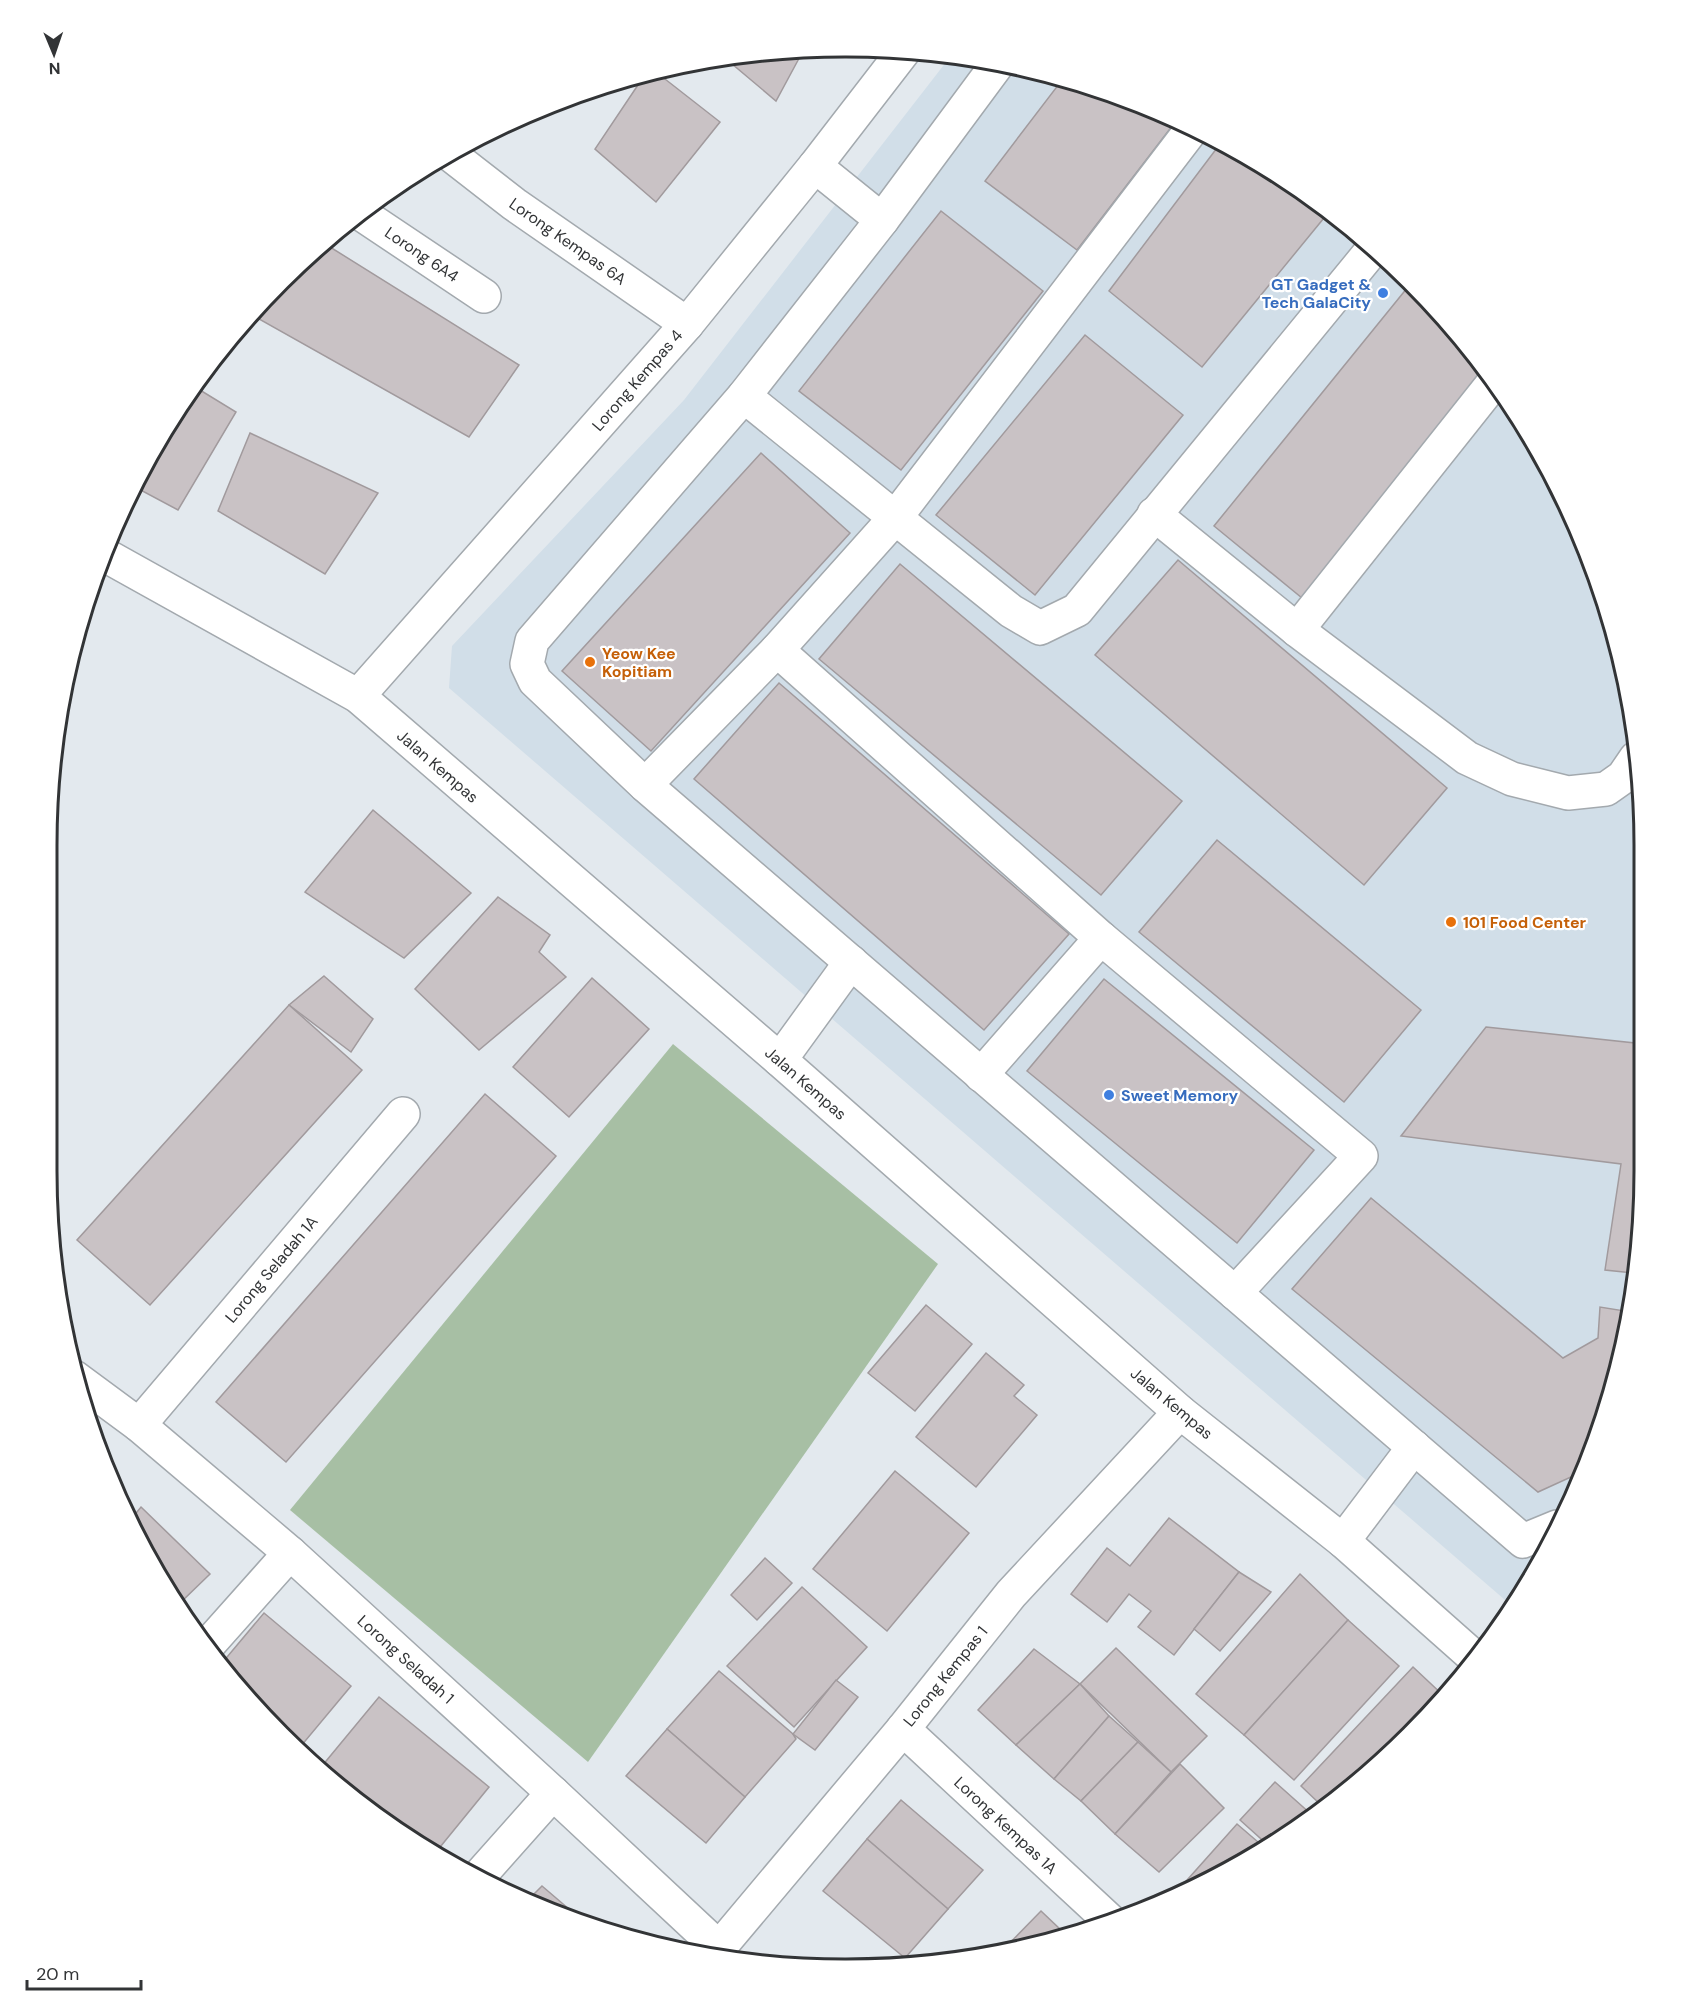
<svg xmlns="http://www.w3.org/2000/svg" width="1691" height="2016" font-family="'DM Sans',sans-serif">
<rect width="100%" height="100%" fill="#e3e9ee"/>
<!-- built -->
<polygon fill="#d1dee8" points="950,57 1002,62 1152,107 1290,181 1411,281 1510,402 1584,540 1629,690 1644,845 1643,1223 1602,1427 1537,1570 1512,1606 449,688 452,646 684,400"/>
<!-- green -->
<polygon fill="#a7bfa4" points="673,1044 938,1264 588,1762 290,1510"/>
<!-- building -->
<g fill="#c9c2c5" stroke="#a19a9d" stroke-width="1.5">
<polygon points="803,51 776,101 725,58"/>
<polygon points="656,72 720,122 656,202 595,149 644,76"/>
<polygon points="1062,80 1152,107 1176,121 1077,250 985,181"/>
<polygon points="1220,144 1290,181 1328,213 1202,367 1109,291"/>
<polygon points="941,211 1043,291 901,470 799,391"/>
<polygon points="322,242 519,365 469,437 259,319 269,298"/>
<polygon points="1412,282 1486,372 1302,598 1214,526"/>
<polygon points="1085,335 1183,415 1035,595 936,515"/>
<polygon points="195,387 236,412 178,510 133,486"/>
<polygon points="250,433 378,493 325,574 218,511"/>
<polygon points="761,453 850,533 651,751 562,671"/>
<polygon points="1178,560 1447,788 1364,885 1095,655"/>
<polygon points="900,564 1182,801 1101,895 819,659"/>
<polygon points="779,683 1069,934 984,1030 694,779"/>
<polygon points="373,810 471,893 404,958 305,892"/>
<polygon points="1217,840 1421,1010 1344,1102 1139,932"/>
<polygon points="498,897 550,935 539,952 566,977 479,1050 415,989"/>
<polygon points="324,976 373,1019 351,1052 289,1005"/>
<polygon points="592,978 649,1029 569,1117 513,1067"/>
<polygon points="1104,979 1314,1150 1237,1243 1027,1071"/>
<polygon points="289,1005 362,1070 150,1305 77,1240"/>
<polygon points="1486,1027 1644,1044 1643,1223 1633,1273 1605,1270 1621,1164 1401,1136"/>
<polygon points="485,1094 556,1156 286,1462 216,1402"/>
<polygon points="1371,1198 1563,1358 1598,1338 1600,1307 1625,1311 1602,1427 1582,1472 1538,1492 1292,1289"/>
<polygon points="926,1305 972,1344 915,1411 868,1373"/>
<polygon points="986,1353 1024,1385 1014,1396 1037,1415 976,1487 916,1437"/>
<polygon points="895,1471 969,1533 887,1631 813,1569"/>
<polygon points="141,1507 210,1574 181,1602 129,1524 128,1523"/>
<polygon points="1169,1518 1239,1572 1174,1655 1138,1627 1151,1611 1129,1594 1107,1622 1071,1594 1107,1548 1130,1566"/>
<polygon points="765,1558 792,1583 757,1620 731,1595"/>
<polygon points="1239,1572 1271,1592 1220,1651 1194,1629"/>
<polygon points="1300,1574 1348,1620 1244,1735 1196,1694"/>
<polygon points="802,1587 867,1647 794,1727 727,1666"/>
<polygon points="264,1613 351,1686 301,1746 245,1698 222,1663"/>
<polygon points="1348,1620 1399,1666 1294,1780 1244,1735"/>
<polygon points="1116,1648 1207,1736 1171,1772 1080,1684"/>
<polygon points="1034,1649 1080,1684 1016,1745 978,1710"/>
<polygon points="1413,1667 1446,1698 1322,1806 1301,1786"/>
<polygon points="719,1671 793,1734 796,1739 745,1797 667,1729"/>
<polygon points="836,1680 858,1697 815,1750 793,1734"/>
<polygon points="1080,1684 1109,1716 1054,1779 1016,1745"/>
<polygon points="379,1697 489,1787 436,1852 401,1835 322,1766"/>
<polygon points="1109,1716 1138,1742 1081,1801 1054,1779"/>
<polygon points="667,1729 745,1797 706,1843 626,1776"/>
<polygon points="1138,1742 1171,1772 1115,1834 1081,1801"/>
<polygon points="1180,1764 1224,1808 1159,1872 1115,1834"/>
<polygon points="1275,1782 1312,1815 1290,1835 1269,1846 1240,1820"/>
<polygon points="901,1800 983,1870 948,1909 867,1839"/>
<polygon points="1237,1824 1265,1848 1184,1891 1180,1888"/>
<polygon points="867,1839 948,1909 905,1958 823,1891"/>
<polygon points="542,1886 590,1927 530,1898"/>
<polygon points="1041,1911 1063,1932 1005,1948"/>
</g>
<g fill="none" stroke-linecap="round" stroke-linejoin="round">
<defs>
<g id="minor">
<polyline points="999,62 882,220 744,396 532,641 527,664 535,681 645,785 1523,1541 1557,1527"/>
<polyline points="451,155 514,204 687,324"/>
<polyline points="815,166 882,220"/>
<polyline points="360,213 484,296"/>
<polyline points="744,396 1011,611 1040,628 1077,610 1373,249"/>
<polyline points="1154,514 1297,630 1467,758 1512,779 1568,793 1606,789 1623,777 1636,758"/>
<polyline points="105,555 358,696 780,1060 1180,1412 1343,1541 1475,1658"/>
<polyline points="1297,630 1494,382"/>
<polyline points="777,650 1101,938"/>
<polyline points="358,696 687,324 815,166 903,52"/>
<polyline points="645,785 777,650 895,518 1192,129"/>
<polyline points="780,1060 851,962"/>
<polyline points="981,1075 1101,938 1361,1156 1235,1293"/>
<polyline points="74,1377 139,1425 290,1553 553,1793 719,1948 720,1958"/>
<polyline points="139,1425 403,1114"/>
<polyline points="1343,1541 1414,1447"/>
<polyline points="209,1644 290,1553"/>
<polyline points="903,1729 1109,1920"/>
<polyline points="481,1874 553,1793"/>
<polyline points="719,1948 903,1729 1011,1594 1180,1412"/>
</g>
</defs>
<!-- minor casing -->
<use href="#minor" stroke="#a3a9ae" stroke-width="36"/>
<!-- minor -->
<use href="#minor" stroke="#fff" stroke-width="33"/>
</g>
<!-- markers -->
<g fill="#3f7fe0" stroke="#fff" stroke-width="2">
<circle cx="1383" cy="293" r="6"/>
<circle cx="1109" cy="1095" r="6"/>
</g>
<g fill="#e8710a" stroke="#fff" stroke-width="2">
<circle cx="590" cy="662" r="6"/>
<circle cx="1451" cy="922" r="6"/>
</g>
<g text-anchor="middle" stroke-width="4.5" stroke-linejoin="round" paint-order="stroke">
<!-- street labels -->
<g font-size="16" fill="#323436" stroke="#fff">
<text transform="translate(568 241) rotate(35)" y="6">Lorong Kempas 6A</text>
<text transform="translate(422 254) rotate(34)" y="6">Lorong 6A4</text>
<text transform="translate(637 380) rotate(-49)" y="6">Lorong Kempas 4</text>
<text transform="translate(438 766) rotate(41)" y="6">Jalan Kempas</text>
<text transform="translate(806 1083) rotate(41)" y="6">Jalan Kempas</text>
<text transform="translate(271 1269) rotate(-50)" y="6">Lorong Seladah 1A</text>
<text transform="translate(1172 1403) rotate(40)" y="6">Jalan Kempas</text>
<text transform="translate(406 1659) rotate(42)" y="6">Lorong Seladah 1</text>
<text transform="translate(945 1676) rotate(-51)" y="6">Lorong Kempas 1</text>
<text transform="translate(1006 1825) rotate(43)" y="6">Lorong Kempas 1A</text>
</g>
<!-- shop labels -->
<g font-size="16" font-weight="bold" fill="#366cbe" stroke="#fff" text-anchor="end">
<text x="1371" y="290">GT Gadget &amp;<tspan x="1371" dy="18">Tech GalaCity</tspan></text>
<text x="1121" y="1101" text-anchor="start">Sweet Memory</text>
</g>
<!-- food labels -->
<g font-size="16" font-weight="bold" fill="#c56008" stroke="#fff" text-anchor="start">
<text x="602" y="659">Yeow Kee<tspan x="602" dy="18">Kopitiam</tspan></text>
<text x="1463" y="928">101 Food Center</text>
</g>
</g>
<!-- crop -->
<path d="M0 0H1691V2016H0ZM845 57H846A788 788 0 0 1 1634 845V1171A788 788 0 0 1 846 1959H845A788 788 0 0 1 57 1171V845A788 788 0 0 1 845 57Z" fill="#fff" fill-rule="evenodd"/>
<path fill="none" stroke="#323436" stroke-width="3" d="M845 57H846A788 788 0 0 1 1634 845V1171A788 788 0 0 1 846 1959H845A788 788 0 0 1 57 1171V845A788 788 0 0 1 845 57Z"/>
<!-- north arrow -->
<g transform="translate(54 54) rotate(178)" stroke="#ffffff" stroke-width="4.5" paint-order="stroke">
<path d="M0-4.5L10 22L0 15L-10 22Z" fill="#323436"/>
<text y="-9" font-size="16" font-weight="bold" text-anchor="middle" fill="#323436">N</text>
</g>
<!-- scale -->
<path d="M27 1980v9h114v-9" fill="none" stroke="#323436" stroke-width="3"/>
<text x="36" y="1980" font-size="18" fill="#323436" stroke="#ffffff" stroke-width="4.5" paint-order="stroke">20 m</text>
</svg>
